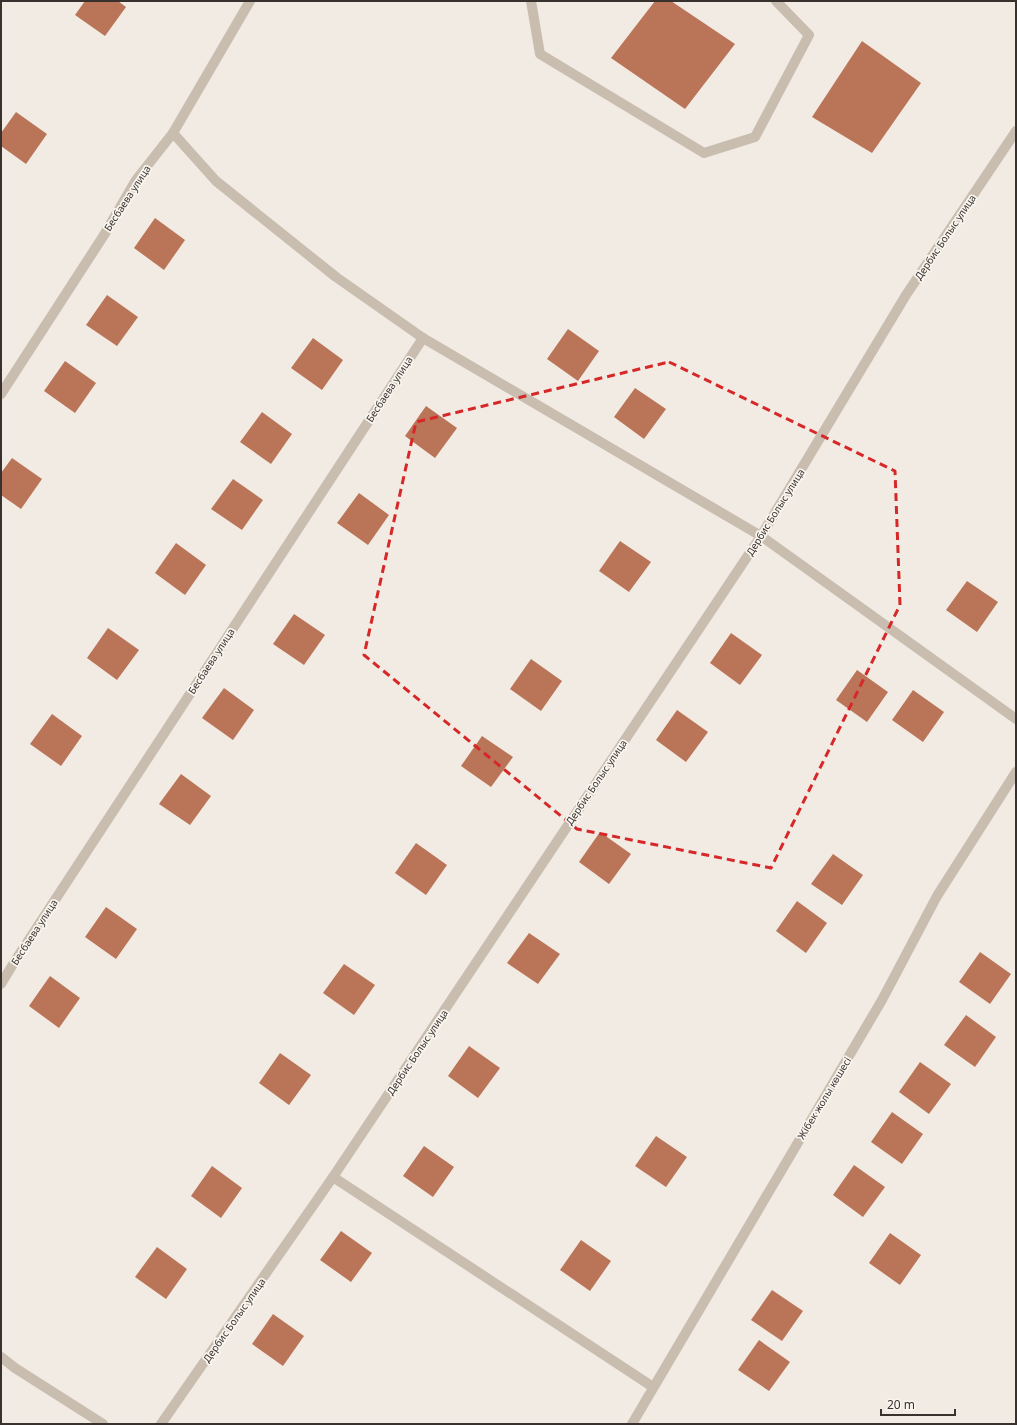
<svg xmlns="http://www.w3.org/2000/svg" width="1017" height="1425" font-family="'Noto Sans',sans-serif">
<rect width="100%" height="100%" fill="#f2ebe3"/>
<!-- building -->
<g fill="#ba7558">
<polygon points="85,1 118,1 126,7 105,36 75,15"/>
<polygon points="655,1 671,1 735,44 685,109 611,58"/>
<polygon points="862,41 921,83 872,153 812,117"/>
<polygon points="16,112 47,134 26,164 1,146 1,133"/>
<polygon points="155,218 185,240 164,270 134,248"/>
<polygon points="107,295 138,317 117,346 86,325"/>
<polygon points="568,329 599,351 578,381 547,359"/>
<polygon points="313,338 343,360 322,390 291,368"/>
<polygon points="65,361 96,383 75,413 44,391"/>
<polygon points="635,388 666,409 644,439 614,417"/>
<polygon points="426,406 457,428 435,458 405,436"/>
<polygon points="262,412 292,434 271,464 240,442"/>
<polygon points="12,458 42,479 21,509 1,495 1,473"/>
<polygon points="233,479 263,500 242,530 211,509"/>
<polygon points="359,493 389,515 368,545 337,523"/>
<polygon points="620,541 651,562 629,592 599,571"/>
<polygon points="176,543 206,565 185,595 155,573"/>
<polygon points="967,581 998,602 977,632 946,610"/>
<polygon points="294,614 325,635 304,665 273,644"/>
<polygon points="108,628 139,650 117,680 87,658"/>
<polygon points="731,633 762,655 740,685 710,663"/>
<polygon points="531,659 562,681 541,711 510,689"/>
<polygon points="857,670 888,692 867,722 836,700"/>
<polygon points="224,688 254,710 233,740 202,718"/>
<polygon points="913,690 944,712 923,742 892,720"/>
<polygon points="677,710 708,732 686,762 656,740"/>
<polygon points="52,714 82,736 61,766 30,744"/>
<polygon points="482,736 513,757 491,787 461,766"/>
<polygon points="181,774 211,796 190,825 159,804"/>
<polygon points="600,832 631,854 609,884 579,862"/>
<polygon points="416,843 447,865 426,895 395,873"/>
<polygon points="833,854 863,875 842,905 811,884"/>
<polygon points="797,901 827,923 806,953 776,931"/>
<polygon points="106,907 137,929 116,959 85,937"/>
<polygon points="529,933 560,954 538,984 507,963"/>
<polygon points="980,952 1011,974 990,1004 959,982"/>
<polygon points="344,964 375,985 354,1015 323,993"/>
<polygon points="50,976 80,998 59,1028 29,1006"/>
<polygon points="966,1015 996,1037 975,1067 944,1045"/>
<polygon points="469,1046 500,1068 478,1098 448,1076"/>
<polygon points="280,1053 311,1075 289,1105 259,1083"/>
<polygon points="920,1062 951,1084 929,1114 899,1092"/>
<polygon points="892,1112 923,1134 902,1164 871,1142"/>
<polygon points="656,1136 687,1157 666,1187 635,1166"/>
<polygon points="424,1146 454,1167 433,1197 403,1176"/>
<polygon points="854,1165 885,1187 863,1217 833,1195"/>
<polygon points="212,1166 242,1188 221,1218 191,1196"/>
<polygon points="341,1231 372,1253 351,1282 320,1260"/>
<polygon points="890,1233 921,1255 900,1285 869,1263"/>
<polygon points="581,1240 611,1261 590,1291 560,1270"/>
<polygon points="157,1247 187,1269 166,1299 135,1277"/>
<polygon points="772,1290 803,1311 782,1341 751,1320"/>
<polygon points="273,1314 304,1336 283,1366 252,1344"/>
<polygon points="759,1340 790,1362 769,1391 738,1370"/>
</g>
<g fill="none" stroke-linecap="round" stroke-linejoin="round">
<!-- minor -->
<g stroke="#c9bdaf" stroke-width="10">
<polyline points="531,1 540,54 704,153 755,137 809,35 776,1"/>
<polyline points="173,133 216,181 336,277 423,338 761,536 1016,719"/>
<polyline points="1,394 104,235 136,180 173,133 250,1"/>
<polyline points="1,984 15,961 423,338"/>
<polyline points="333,1177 653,1387"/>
<polyline points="1,1357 15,1368 103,1424"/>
<polyline points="161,1424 333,1177 761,536 906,295 1016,131"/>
<polyline points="632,1424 882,1000 937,896 1016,772"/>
</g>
</g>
<!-- marked area -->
<path fill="none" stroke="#d62828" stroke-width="3" stroke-dasharray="8 5" stroke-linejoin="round" d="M669,362L895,471L900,605L771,868L577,829L364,655L416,422Z"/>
<g text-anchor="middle" stroke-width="3.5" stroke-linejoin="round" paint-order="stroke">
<!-- street labels -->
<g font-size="10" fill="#39312d" stroke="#f9f5ef">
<text transform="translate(127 198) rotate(-57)" y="4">Бесбаева улица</text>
<text transform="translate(945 237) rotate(-56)" y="4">Дербис Болыс улица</text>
<text transform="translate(389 389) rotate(-57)" y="4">Бесбаева улица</text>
<text transform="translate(775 512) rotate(-58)" y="4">Дербис Болыс улица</text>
<text transform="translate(211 661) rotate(-57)" y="4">Бесбаева улица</text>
<text transform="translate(596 782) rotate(-56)" y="4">Дербис Болыс улица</text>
<text transform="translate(34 932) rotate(-57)" y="4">Бесбаева улица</text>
<text transform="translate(417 1052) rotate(-56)" y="4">Дербис Болыс улица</text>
<text transform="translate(824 1098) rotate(-59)" y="4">Жібек жолы көшесі</text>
<text transform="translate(234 1320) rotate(-55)" y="4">Дербис Болыс улица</text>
</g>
</g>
<!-- border -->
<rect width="1017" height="1425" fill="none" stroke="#39312d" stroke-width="4"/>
<!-- scale -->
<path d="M881 1409v6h74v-6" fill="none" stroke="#39312d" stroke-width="2"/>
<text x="887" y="1409" font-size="12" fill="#39312d" stroke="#f9f5ef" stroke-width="3" paint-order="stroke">20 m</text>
</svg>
